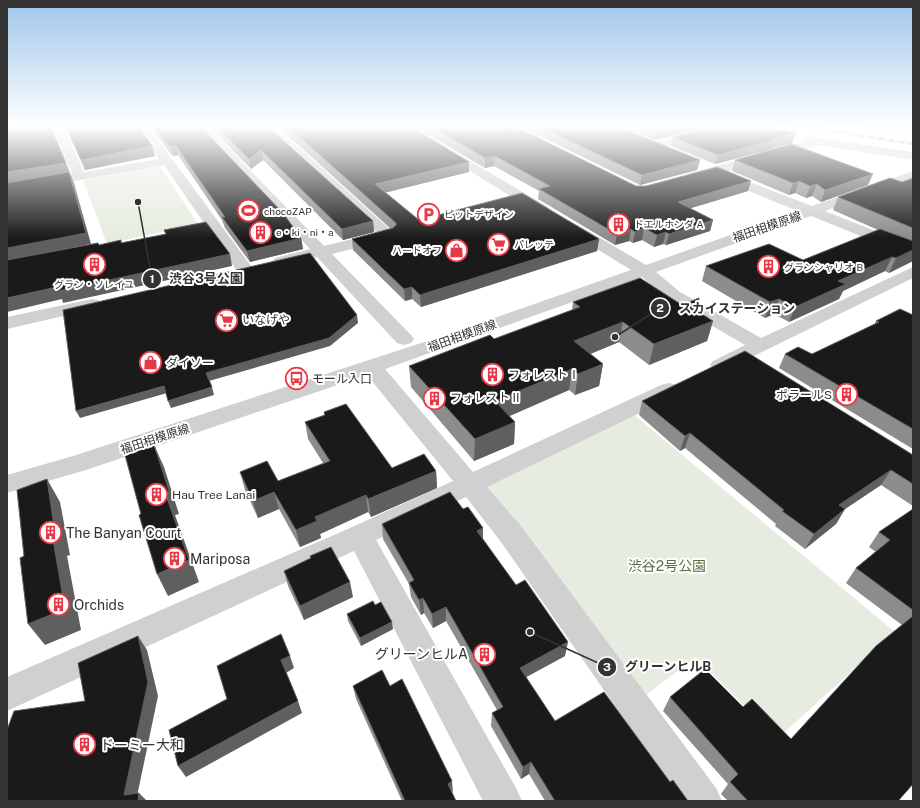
<svg xmlns="http://www.w3.org/2000/svg" width="920" height="808" font-family="'Public Sans','Noto Sans JP',sans-serif">
<rect width="100%" height="100%" fill="#fff"/>
<!-- green -->
<g fill="#e6ecdf">
<polygon points="160,166 198,224 107,244 83,180"/>
<polygon points="633,414 895,632 777,739 696,657 646,695 485,486"/>
</g>
<g fill="none" stroke-linecap="round" stroke-linejoin="round">
<!-- minor -->
<g fill="#d0d0d0" fill-rule="evenodd">
<polygon points="82,125 81,127 65,130 84,172 159,159 136,125 147,125 251,266 253,270 251,274 245,275 239,274 210,231 181,237 176,235 173,232 176,229 204,223 164,165 7,193 7,185 72,174 54,132 7,139 7,133 52,125"/>
<polygon points="195,125 206,125 324,246 377,233 259,125 271,125 303,151 393,232 396,235 393,238 332,254 411,335 414,339 411,343 404,345 397,343 317,257 281,266 275,264 273,261 275,258 310,249"/>
<polygon points="396,125 409,125 548,207 550,210 548,213 543,214 538,213"/>
<polygon points="861,125 890,125 913,129 913,135 866,128"/>
<polygon points="700,131 704,132 706,134 704,136 653,150 649,149 647,146 649,143"/>
<polygon points="807,136 913,152 913,160 820,145 724,172 812,206 913,171 913,179 825,211 913,246 913,257 811,216 656,272 680,292 761,338 913,267 913,278 727,369 720,371 713,369 710,365 713,361 745,345 668,300 642,277 385,369 473,472 661,385 669,383 677,385 680,390 677,395 487,487 521,526 716,788 722,801 681,801 501,542 466,497 376,540 516,788 522,801 483,801 354,551 7,711 7,677 350,528 453,481 367,375 86,470 7,493 7,475 73,456 446,335 631,270 568,231 565,228 568,225 573,223 578,225 646,265 798,211 716,178 715,175 692,181 687,180 685,177 687,174 804,142 801,139 803,137"/>
<polygon points="92,299 98,300 101,304 98,308 7,329 7,317"/>
</g>
<defs>
<polyline id="rail" points="795,125 913,144"/>
</defs>
<!-- rail casing -->
<use href="#rail" stroke="#888" stroke-width="2.5"/>
<!-- rail -->
<use href="#rail" stroke="#fff" stroke-width="1.5" stroke-dasharray="5" stroke-linecap="butt"/>
</g>
<!-- wall -->
<g fill="#8c8c8c">
<polygon points="65,125 155,156 85,170"/>
<polygon points="149,125 199,125 301,238 303,249 250,262 225,228 222,220 178,155 173,156 170,153"/>
<polygon points="208,125 266,125 373,221 374,232 343,240 263,160 251,169"/>
<polygon points="274,125 408,125 469,172 385,192 419,220 599,239 597,251 421,307 412,299 405,301 353,250 352,239 391,229 304,150"/>
<polygon points="412,125 512,125 636,186 748,191 690,208 713,220 710,231 666,245 663,244 654,247 642,240 633,243 629,241 615,245 538,199 539,191 494,166 485,168"/>
<polygon points="517,125 614,125 700,160 697,170 640,185"/>
<polygon points="618,125 714,125 655,140"/>
<polygon points="900,125 913,125 913,127"/>
<polygon points="796,133 792,143 772,148 772,149 715,164 671,146 673,137"/>
<polygon points="735,160 868,185 821,202 812,196 806,198 795,193 789,195 732,171"/>
<polygon points="913,178 913,261 889,273 885,271 843,291 839,299 789,322 774,314 765,318 702,281 706,266 803,260 878,230 833,210 838,197 902,182"/>
<polygon points="573,302 682,305 697,311 713,321 707,341 649,365 619,342 590,354 603,364 599,386 575,395 569,390 509,416 515,422 514,444 474,461 411,387 409,366 494,339 572,310"/>
<polygon points="913,315 913,449 779,368 785,354 812,354 874,325 876,321"/>
<polygon points="642,401 913,455 913,506 881,485 845,509 836,524 805,549 775,526 776,524 685,448 680,451 639,415"/>
<polygon points="324,412 392,468 436,471 437,488 371,517 368,512 320,534 321,538 300,547 279,509 258,518 245,490 240,472 278,481 323,463 308,439 305,422 324,415"/>
<polygon points="913,509 913,784 898,801 728,801 721,794 728,784 663,711 670,697 743,707 791,739 902,625 846,583 856,568 876,552 869,547 879,532"/>
<polygon points="382,524 483,539 565,656 526,677 555,721 670,782 688,801 545,801 529,774 521,779 491,726 492,713 497,710 446,621 433,628 424,613 421,615 411,597 409,584 383,539"/>
<polygon points="310,556 353,597 304,620 288,586 284,571 310,559"/>
<polygon points="375,605 393,629 361,646 348,621 347,614"/>
<polygon points="353,686 390,686 456,801 402,801 356,699"/>
</g>
<!-- shaded-wall -->
<g fill="#5f5f5f">
<polygon points="7,125 42,125 7,131"/>
<polygon points="680,125 714,125 655,140 657,131"/>
<polygon points="796,133 792,143 772,148 772,149 715,164 718,155"/>
<polygon points="152,146 155,156 85,170 81,160"/>
<polygon points="176,146 178,155 173,156 171,147"/>
<polygon points="261,150 263,160 251,169 249,159"/>
<polygon points="495,156 494,166 485,168 485,158"/>
<polygon points="700,160 697,170 640,185 642,175"/>
<polygon points="469,162 469,172 376,195 375,184"/>
<polygon points="66,163 74,183 91,244 7,260 7,172"/>
<polygon points="873,174 868,185 821,202 825,190"/>
<polygon points="751,181 748,191 675,213 678,202"/>
<polygon points="799,181 795,193 789,195 793,183"/>
<polygon points="817,184 812,196 806,198 810,186"/>
<polygon points="713,220 710,231 666,245 669,234"/>
<polygon points="373,221 374,232 343,240 342,229"/>
<polygon points="644,228 642,240 633,243 635,232"/>
<polygon points="631,229 629,241 615,245 617,234"/>
<polygon points="666,232 663,244 654,247 657,235"/>
<polygon points="301,238 303,249 250,262 247,251"/>
<polygon points="599,239 597,251 421,307 420,295"/>
<polygon points="913,250 913,261 889,273 896,258"/>
<polygon points="230,254 232,266 63,303 62,299 7,312 7,298 57,287"/>
<polygon points="892,257 885,271 843,291 839,299 789,322 795,307 838,281"/>
<polygon points="412,287 412,299 405,301 404,289"/>
<polygon points="779,299 774,314 765,318 770,302"/>
<polygon points="357,315 358,323 330,346 209,381 206,373"/>
<polygon points="713,321 707,341 649,365 654,344"/>
<polygon points="623,322 619,342 571,362 574,341"/>
<polygon points="603,364 599,386 575,395 578,374"/>
<polygon points="572,369 569,390 494,423 495,401"/>
<polygon points="164,386 167,393 80,418 76,411"/>
<polygon points="212,387 214,395 171,408 168,401"/>
<polygon points="515,422 514,444 474,461 475,439"/>
<polygon points="690,433 685,448 680,451 685,436"/>
<polygon points="154,445 164,467 179,514 175,515 199,582 168,596 157,574 165,493"/>
<polygon points="891,470 881,485 845,509 836,524 805,549 814,534 839,505"/>
<polygon points="436,471 437,488 371,517 368,499"/>
<polygon points="47,479 60,502 70,555 67,556 81,630 45,645 28,624 52,534"/>
<polygon points="274,492 279,509 258,518 253,501"/>
<polygon points="366,495 368,512 320,534 321,538 300,547 296,530 315,517"/>
<polygon points="483,528 483,543 477,531"/>
<polygon points="350,582 353,597 304,620 300,606"/>
<polygon points="423,598 424,613 421,615 419,600"/>
<polygon points="446,607 446,621 433,628 432,614"/>
<polygon points="392,622 393,629 361,646 360,638"/>
<polygon points="138,636 147,650 158,696 136,801 124,795"/>
<polygon points="568,642 565,656 519,681 520,668"/>
<polygon points="290,656 294,668 286,673 281,660"/>
<polygon points="298,701 302,713 186,777 178,766"/>
<polygon points="531,762 529,774 521,779 523,767"/>
<polygon points="452,781 453,793 448,784"/>
<polygon points="139,793 147,801 138,801"/>
</g>
<!-- building -->
<g fill="#1a1a1a" stroke="#5f5f5f">
<polygon points="44,125 50,125 66,163 7,172 7,131"/>
<polygon points="65,125 138,125 152,146 81,160"/>
<polygon points="153,125 199,125 283,213 301,238 247,251 222,217 225,217 176,146 171,147 167,144"/>
<polygon points="215,125 266,125 373,221 342,229 261,150 249,159"/>
<polygon points="283,125 408,125 469,162 375,184 419,220 522,193 599,239 420,295 412,287 404,289 352,239 393,228 396,225 396,223 303,140"/>
<polygon points="428,125 512,125 636,186 646,186 717,167 751,181 678,202 713,220 669,234 666,232 657,235 644,228 635,232 631,229 617,234 539,189 550,186 495,156 485,158"/>
<polygon points="536,125 614,125 700,160 642,175"/>
<polygon points="642,125 680,125 657,131"/>
<polygon points="719,125 754,125 796,133 773,139 775,140 718,155 673,137"/>
<polygon points="791,144 873,174 825,190 817,184 810,186 799,181 793,183 735,160"/>
<polygon points="69,172 86,233 7,248 7,183"/>
<polygon points="890,178 902,182 913,178 913,228 838,197"/>
<polygon points="206,222 230,254 58,291 57,287 7,298 7,260 98,243 99,245 121,240 121,243 166,234 164,230"/>
<polygon points="880,229 913,241 913,250 896,258 892,257 838,281 846,284 795,307 779,299 770,302 706,266 769,244 803,260"/>
<polygon points="310,253 357,315 329,338 206,373 212,387 168,401 164,386 76,411 63,310"/>
<polygon points="640,278 682,305 699,298 697,311 713,321 654,344 623,322 574,341 603,364 578,374 572,369 495,401 515,422 475,439 409,366 490,335 494,339 580,307 573,302"/>
<polygon points="900,309 913,315 913,429 785,354 798,347 812,354 879,322 876,321"/>
<polygon points="745,351 913,455 913,484 891,470 839,505 845,509 814,534 782,511 784,510 690,433 685,436 642,401"/>
<polygon points="346,404 392,468 424,454 436,471 368,499 366,495 315,517 317,521 296,530 274,492 253,501 240,472 267,461 278,481 330,461 305,422 325,415 324,412"/>
<polygon points="154,445 169,491 165,493 189,560 157,574 139,515 141,514 125,455"/>
<polygon points="47,479 55,533 52,534 65,609 28,624 20,558 24,556 17,490"/>
<polygon points="450,492 463,509 468,507 483,528 477,531 516,585 525,580 568,642 520,668 555,721 604,692 670,782 673,780 688,801 555,801 531,762 523,767 492,713 503,707 446,607 432,614 423,598 419,600 409,583 414,580 382,524"/>
<polygon points="913,509 913,610 856,568 890,540 879,532"/>
<polygon points="331,547 350,582 300,606 284,571 311,558 310,556"/>
<polygon points="373,601 375,605 381,602 392,622 360,638 347,614"/>
<polygon points="913,616 913,784 898,801 748,801 730,782 738,774 670,697 705,669 743,707 752,699 791,739 876,646"/>
<polygon points="281,634 290,656 281,660 298,701 178,766 169,730 227,699 217,666"/>
<polygon points="138,636 148,682 124,795 139,793 138,801 7,801 7,730 14,711 85,701 78,663"/>
<polygon points="382,670 390,686 402,679 452,781 448,784 456,801 405,801 353,686"/>
</g>
<!-- sky -->
<linearGradient id="sky" x2="0" y2="1"><stop stop-color="#9ec6ea"/><stop offset="0.53" stop-color="#fff"/><stop offset="1" stop-color="#fff" stop-opacity="0"/></linearGradient>
<rect width="920" height="238" fill="url(#sky)"/>
<!-- icons -->
<defs>
<symbol id="stadium-ring" viewBox="-11 -11 22 22"><circle r="9.5" fill="#fff" stroke="#e63946" stroke-width="1.5"/><path d="M0-5a6.5 5 0 1 0 0 10a6.5 5 0 1 0 0-10ZM-3.5-1.8h7v3.6h-7Z" fill="#e63946"/></symbol>
<symbol id="parking-ring" viewBox="-11 -11 22 22"><circle r="9.5" fill="#fff" stroke="#e63946" stroke-width="1.5"/><path d="M-3.5-5.5H1a3.5 3.5 0 0 1 0 7H-1V5.5H-3.5ZM-1-3.4V-.6H.8a1.4 1.4 0 0 0 0-2.8Z" fill="#e63946"/></symbol>
<symbol id="building-ring" viewBox="-11 -11 22 22"><circle r="9.5" fill="#fff" stroke="#e63946" stroke-width="1.5"/><path d="M-4-6H4V6H1V3H-1V6H-4ZM-2.5-4.3h1.7v1.8h-1.7ZM.8-4.3h1.7v1.8H.8ZM-2.5-1h1.7V.8h-1.7ZM.8-1h1.7V.8H.8Z" fill="#e63946"/></symbol>
<symbol id="supermarket-ring" viewBox="-11 -11 22 22"><circle r="9.5" fill="#fff" stroke="#e63946" stroke-width="1.5"/><path d="M-6-5.5h2.5l.6 2H6L4.5 2H-2.5L-4.4-4H-6ZM-1.5 3.2a1.3 1.3 0 1 0 .1 0ZM3 3.2a1.3 1.3 0 1 0 .1 0Z" fill="#e63946"/></symbol>
<symbol id="shop-ring" viewBox="-11 -11 22 22"><circle r="9.5" fill="#fff" stroke="#e63946" stroke-width="1.5"/><path d="M-5-2.5h2.3a2.7 3.5 0 0 1 5.4 0H5L5.5 6h-11ZM-1.5-2.5h3a1.5 2.3 0 0 0-3 0Z" fill="#e63946"/></symbol>
<symbol id="bus-ring" viewBox="-11 -11 22 22"><circle r="9.5" fill="#fff" stroke="#e63946" stroke-width="1.5"/><path d="M-5-6H5V4H4V6H2V4H-2V6H-4V4H-5ZM-3.5-4V0h7V-4ZM-3.5 1.2v1.5H-2V1.2ZM2 1.2v1.5H3.5V1.2Z" fill="#e63946"/></symbol>
</defs>
<g fill-rule="evenodd">
<use href="#stadium-ring" x="236" y="198" width="25" height="25"/>
<use href="#parking-ring" x="416" y="202" width="25" height="25"/>
<use href="#building-ring" x="606" y="212" width="25" height="25"/>
<use href="#building-ring" x="248" y="220" width="25" height="25"/>
<use href="#supermarket-ring" x="486" y="232" width="25" height="25"/>
<use href="#shop-ring" x="444" y="238" width="25" height="25"/>
<use href="#building-ring" x="82" y="252" width="25" height="25"/>
<use href="#building-ring" x="756" y="254" width="25" height="25"/>
<use href="#supermarket-ring" x="214" y="308" width="25" height="25"/>
<use href="#shop-ring" x="138" y="350" width="25" height="25"/>
<use href="#building-ring" x="480" y="362" width="25" height="25"/>
<use href="#bus-ring" x="284" y="366" width="25" height="25"/>
<use href="#building-ring" x="834" y="382" width="25" height="25"/>
<use href="#building-ring" x="422" y="386" width="25" height="25"/>
<use href="#building-ring" x="144" y="482" width="25" height="25"/>
<use href="#building-ring" x="38" y="520" width="25" height="25"/>
<use href="#building-ring" x="162" y="546" width="25" height="25"/>
<use href="#building-ring" x="46" y="592" width="25" height="25"/>
<use href="#building-ring" x="472" y="642" width="25" height="25"/>
<use href="#building-ring" x="72" y="732" width="25" height="25"/>
</g>
<g text-anchor="middle" stroke-width="4" stroke-linejoin="round" paint-order="stroke">
<!-- far-poi labels -->
<g font-size="10" fill="#333" stroke="#fff" text-anchor="start">
<text x="264" y="215">chocoZAP</text>
<text x="444" y="218">ピットデザイン</text>
<text x="634" y="228">ドエルホンダ A</text>
<text x="276" y="236">e・ki・ni・a</text>
<text x="514" y="248">パレッテ</text>
<text x="442" y="254" text-anchor="end">ハードオフ</text>
<text x="784" y="271">グランシャリオ B</text>
<text x="94" y="288" text-anchor="middle">グラン・ソレイユ</text>
</g>
<!-- street labels -->
<g font-size="12" fill="#333" stroke="#fff">
<text transform="translate(767 227) rotate(-19)" y="4">福田相模原線</text>
<text transform="translate(462 336) rotate(-20)" y="4">福田相模原線</text>
<text transform="translate(155 439) rotate(-18)" y="4">福田相模原線</text>
</g>
<!-- poi labels -->
<g font-size="12" fill="#333" stroke="#fff" text-anchor="start">
<text x="242" y="324">いなげや</text>
<text x="166" y="367">ダイソー</text>
<text x="508" y="379">フォレストⅠ</text>
<text x="312" y="383">モール入口</text>
<text x="832" y="399" text-anchor="end">ポラールS</text>
<text x="450" y="402">フォレストⅡ</text>
<text x="172" y="499">Hau Tree Lanai</text>
</g>
<!-- near-poi labels -->
<g font-size="14" fill="#333" stroke="#fff" text-anchor="start">
<text x="66" y="538">The Banyan Court</text>
<text x="190" y="564">Mariposa</text>
<text x="74" y="610">Orchids</text>
<text x="468" y="659" text-anchor="end">グリーンヒルA</text>
<text x="100" y="750">ドーミー大和</text>
</g>
<!-- near-park labels -->
<g font-size="14" fill="#56703f" stroke="#fff">
<text x="667" y="571">渋谷2号公園</text>
</g>
</g>
<!-- callouts -->
<path fill="none" stroke="#333" stroke-width="1.5" d="M138 202L152 279M615 337L660 308M530 632L607 667"/>
<g fill="#333" stroke="#fff" stroke-width="1.5">
<circle cx="138" cy="202" r="4"/>
<circle cx="615" cy="337" r="4"/>
<circle cx="530" cy="632" r="4"/>
<circle cx="152" cy="279" r="10"/>
<circle cx="660" cy="308" r="10"/>
<circle cx="607" cy="667" r="10"/>
</g>
<g font-size="12" text-anchor="middle" font-weight="bold" fill="#fff">
<text x="152" y="283">1</text>
<text x="660" y="312">2</text>
<text x="607" y="671">3</text>
</g>
<g font-size="13" text-anchor="middle" font-weight="bold" fill="#333" stroke="#fff" stroke-width="4" stroke-linejoin="round" paint-order="stroke">
<text x="206" y="283">渋谷3号公園</text>
<text x="737" y="313">スカイステーション</text>
<text x="668" y="671">グリーンヒルB</text>
</g>
<!-- border -->
<rect width="920" height="808" fill="none" stroke="#333333" stroke-width="16"/>
</svg>
